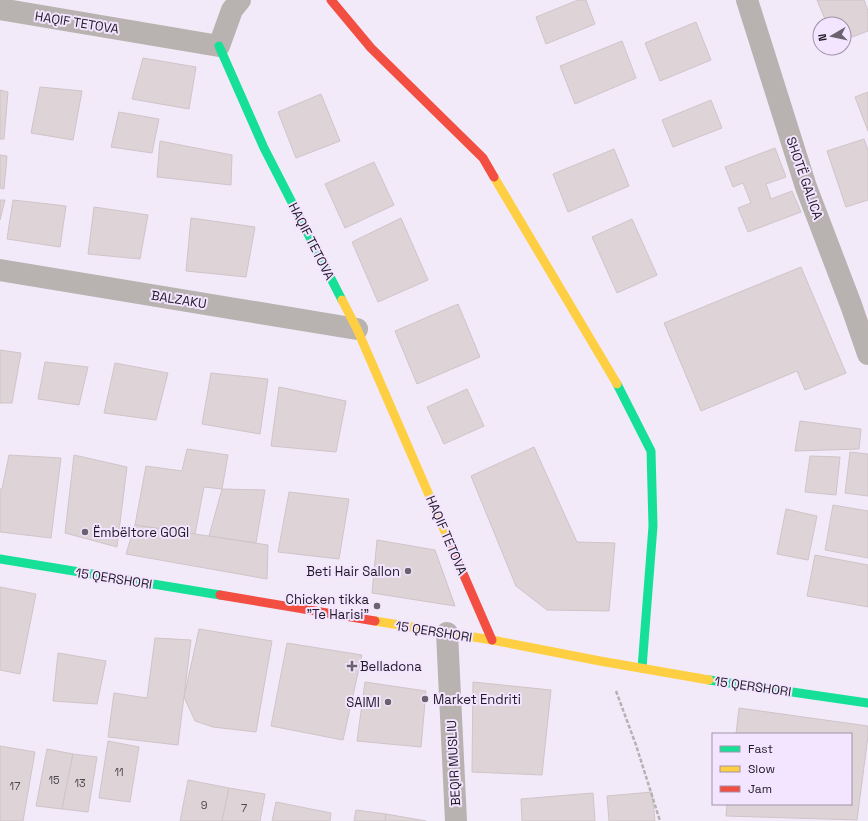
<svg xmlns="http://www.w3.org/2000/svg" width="868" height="821" font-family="'Space Grotesk',sans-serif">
<rect width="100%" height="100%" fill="#f2eaf9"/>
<!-- building -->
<g fill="#ded3d6" stroke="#cfc4c8">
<polygon points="578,0 586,0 595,24 546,44 536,17"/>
<polygon points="817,0 864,0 868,11 868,31 844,40 844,24 827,24"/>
<polygon points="696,22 711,60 660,81 645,43"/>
<polygon points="622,41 636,78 575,104 560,66"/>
<polygon points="143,58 196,67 189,109 132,99"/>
<polygon points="40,87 82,91 73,140 31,133"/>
<polygon points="0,90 8,92 4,139 0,139"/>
<polygon points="868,92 868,131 855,97"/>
<polygon points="321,94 340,141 296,158 278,112"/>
<polygon points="711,100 722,128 673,147 662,120"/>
<polygon points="119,112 159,119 152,153 111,147"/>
<polygon points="864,139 868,150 868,200 846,207 827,151"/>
<polygon points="160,141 232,155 231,185 157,177"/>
<polygon points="775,148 786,177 766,184 771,199 792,191 801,212 748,232 738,208 751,203 743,183 733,187 725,167"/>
<polygon points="614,149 629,186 568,212 553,174"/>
<polygon points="0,155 7,156 4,189 0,188"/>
<polygon points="374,162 394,205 345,228 325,184"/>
<polygon points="0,200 5,200 0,220"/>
<polygon points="13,200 66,206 60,247 7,239"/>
<polygon points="94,207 148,215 140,259 88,254"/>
<polygon points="191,218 255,227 246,277 186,271"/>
<polygon points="401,218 428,280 378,302 352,242"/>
<polygon points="632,219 657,275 617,293 592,237"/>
<polygon points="801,267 846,373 805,390 797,371 701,411 664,323"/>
<polygon points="458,304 480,357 417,384 395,331"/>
<polygon points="0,350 21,353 12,403 0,403"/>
<polygon points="45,362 88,367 79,405 38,399"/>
<polygon points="115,363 168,373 156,420 104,413"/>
<polygon points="211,373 268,379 260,434 202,424"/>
<polygon points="279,387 346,401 336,452 271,446"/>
<polygon points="467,389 484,426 444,444 427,407"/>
<polygon points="800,421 861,429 859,449 795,451"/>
<polygon points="534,447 577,542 615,543 609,611 547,610 516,586 471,476"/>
<polygon points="187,449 228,455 222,489 204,487 195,534 135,525 146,466 182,471"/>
<polygon points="850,452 868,454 868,496 845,493"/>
<polygon points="9,455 61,458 51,538 0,532 0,489 2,489"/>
<polygon points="74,455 127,467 117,547 65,533"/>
<polygon points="810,456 840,457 836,495 805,492"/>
<polygon points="222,489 265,490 256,543 209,536"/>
<polygon points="289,492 349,499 339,559 278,552"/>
<polygon points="833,505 868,511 868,558 825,550"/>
<polygon points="786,509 817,516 808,560 777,554"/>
<polygon points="135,525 268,545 267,579 126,554"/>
<polygon points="377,540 435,550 455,606 372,593"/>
<polygon points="815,555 868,565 868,607 807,596"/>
<polygon points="0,587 36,594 20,674 0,670"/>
<polygon points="199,629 272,641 256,732 213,727 195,721 184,697"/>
<polygon points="155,638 191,640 178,745 108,737 114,693 147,698"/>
<polygon points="287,643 362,655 343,740 271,726"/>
<polygon points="58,653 106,661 97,704 53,701"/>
<polygon points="365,682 426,691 421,747 357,741"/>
<polygon points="473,682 551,690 542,775 472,772"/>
<polygon points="739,708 868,726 868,736 857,820 726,816 727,804 851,804 851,734 736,734"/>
<polygon points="108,741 139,747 130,802 99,798"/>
<polygon points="0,746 35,752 23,821 0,821"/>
<polygon points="47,749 73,754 62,809 36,806"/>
<polygon points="73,754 97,757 88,812 62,809"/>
<polygon points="188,780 229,788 222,821 180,821"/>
<polygon points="229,788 265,794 260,821 222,821"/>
<polygon points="652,792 655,821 609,821 607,796"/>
<polygon points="593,793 595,821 522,821 521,799"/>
<polygon points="276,802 331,813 330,821 272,821"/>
<polygon points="356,810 386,814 385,821 354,821"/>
<polygon points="386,814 426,821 385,821"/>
</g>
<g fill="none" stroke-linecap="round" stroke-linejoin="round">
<!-- path -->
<polyline stroke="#b7b1b3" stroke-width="2.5" stroke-dasharray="4 2" stroke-linecap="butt" points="616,691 636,745 660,821"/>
<!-- street -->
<g stroke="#b8b2b0" stroke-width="22">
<polyline points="747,0 806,187 851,305 868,354"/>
<polyline points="0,9 219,46 232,10 240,0"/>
<polyline points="0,270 357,329"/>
<polyline points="447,633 456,821"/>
</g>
<!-- fast -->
<g stroke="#16e098" stroke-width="9">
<polyline points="219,46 264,148 342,300"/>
<polyline points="617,384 651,451 653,526 642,668"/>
<polyline points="0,559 220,595"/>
<polyline points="709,680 868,703"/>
</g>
<!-- slow -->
<g stroke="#ffcf43" stroke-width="9">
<polyline points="494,177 617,384"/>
<polyline points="342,300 357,329 452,548"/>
<polyline points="375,621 492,640 600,661 709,680"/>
</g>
<!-- jam -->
<g stroke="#f24e42" stroke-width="9">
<polyline points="331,0 371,48 483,158 494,177"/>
<polyline points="452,548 492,640"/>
<polyline points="220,595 375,621"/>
</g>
</g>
<!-- markers -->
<g fill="#6a626f" stroke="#f3e4ff" stroke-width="1.5">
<circle cx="85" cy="532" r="4"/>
<circle cx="408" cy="571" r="4"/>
<circle cx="377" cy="606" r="4"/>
<path d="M350 660h4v4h4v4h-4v4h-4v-4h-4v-4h4z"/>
<circle cx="425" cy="699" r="4"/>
<circle cx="388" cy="702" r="4"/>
</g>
<g text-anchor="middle" stroke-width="4" stroke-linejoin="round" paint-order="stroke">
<!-- number labels -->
<g font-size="11" fill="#504851">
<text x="119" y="776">11</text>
<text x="54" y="784">15</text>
<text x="80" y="787">13</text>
<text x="15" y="790">17</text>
<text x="204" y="809">9</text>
<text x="244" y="812">7</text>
</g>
<!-- street labels -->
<g font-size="13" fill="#201925" stroke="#f3e4ff">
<text transform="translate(77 22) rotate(9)" y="5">HAQIF TETOVA</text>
<text transform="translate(805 178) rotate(71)" y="5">SHOTË GALICA</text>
<text transform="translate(312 241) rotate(63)" y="5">HAQIF TETOVA</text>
<text transform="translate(179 299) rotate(9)" y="5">BALZAKU</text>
<text transform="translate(447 535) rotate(67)" y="5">HAQIF TETOVA</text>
<text transform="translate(114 578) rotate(9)" y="5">15 QERSHORI</text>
<text transform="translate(434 631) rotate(9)" y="5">15 QERSHORI</text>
<text transform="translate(753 686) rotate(8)" y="5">15 QERSHORI</text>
<text transform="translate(453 763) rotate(-93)" y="5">BEQIR MUSLIU</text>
</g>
<!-- poi labels -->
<g font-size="13" fill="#201925" stroke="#f3e4ff" text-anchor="start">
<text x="93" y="537">Ëmbëltore GOGI</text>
<text x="400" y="576" text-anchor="end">Beti Hair Sallon</text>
<text x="369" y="604" text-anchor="end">Chicken tikka<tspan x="369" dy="15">"Te Harisi"</tspan></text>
<text x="360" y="671">Belladona</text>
<text x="433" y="704">Market Endriti</text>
<text x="380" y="707" text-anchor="end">SAIMI</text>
</g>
</g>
<!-- legend -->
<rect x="712" y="733" width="140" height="72" fill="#f3e4ff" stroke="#9f93a8"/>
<rect x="720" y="746" width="20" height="6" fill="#16e098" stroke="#9f93a8"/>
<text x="748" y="753" font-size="12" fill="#201925">Fast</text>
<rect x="720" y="766" width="20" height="6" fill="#ffcf43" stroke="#9f93a8"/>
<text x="748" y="773" font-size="12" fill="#201925">Slow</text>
<rect x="720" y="786" width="20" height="6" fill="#f24e42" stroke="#9f93a8"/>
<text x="748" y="793" font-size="12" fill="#201925">Jam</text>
<!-- north arrow -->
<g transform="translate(832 36) rotate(261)"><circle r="19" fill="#f3e4ff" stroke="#9f93a8"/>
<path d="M0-3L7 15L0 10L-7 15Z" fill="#6a626f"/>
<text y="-6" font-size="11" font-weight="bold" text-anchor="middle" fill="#201925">N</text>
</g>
</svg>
